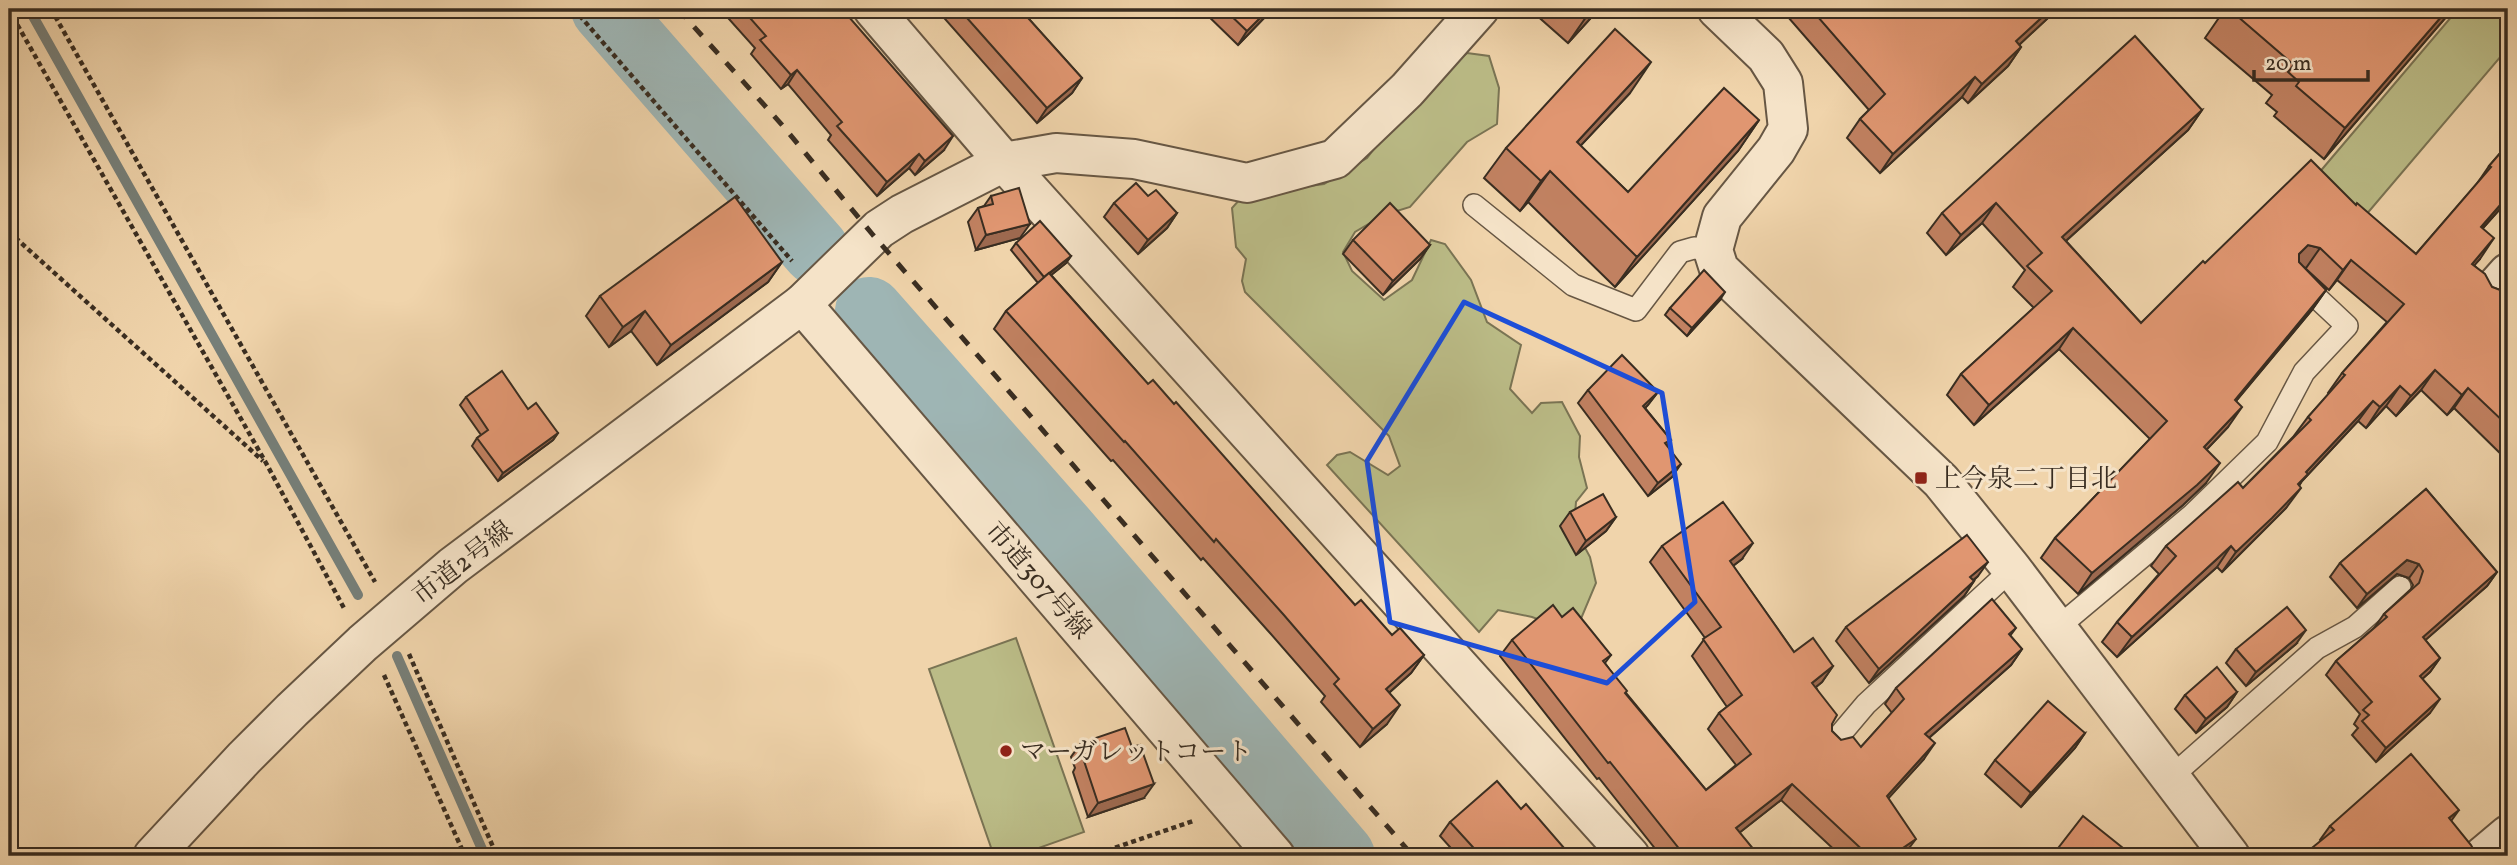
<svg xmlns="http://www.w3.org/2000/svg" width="2517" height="865" font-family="Vollkorn,'Noto Serif JP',serif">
<rect width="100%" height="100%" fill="#f0d4ab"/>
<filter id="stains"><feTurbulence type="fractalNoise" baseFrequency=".00286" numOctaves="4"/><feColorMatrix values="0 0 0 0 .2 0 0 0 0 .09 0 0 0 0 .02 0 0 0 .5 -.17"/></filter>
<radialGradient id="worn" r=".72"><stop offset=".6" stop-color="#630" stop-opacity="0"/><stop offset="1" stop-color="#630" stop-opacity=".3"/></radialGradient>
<!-- green -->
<g fill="#bbbc87" stroke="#7a7454" stroke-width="2">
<polygon points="2458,9 2508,9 2508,48 2365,216 2318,174"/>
<polygon points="1467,53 1489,56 1499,88 1497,124 1467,142 1410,207 1384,215 1355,232 1343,252 1352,271 1384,300 1412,280 1431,240 1445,244 1471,280 1487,322 1521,345 1510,389 1532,413 1541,403 1562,402 1580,436 1579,457 1587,488 1576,502 1574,527 1590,557 1596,583 1575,633 1532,617 1498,610 1479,632 1327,465 1337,455 1350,452 1388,475 1400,466 1389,436 1245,292 1242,281 1246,259 1236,247 1232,208 1241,198 1265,192 1324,184 1367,158 1397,119 1432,83"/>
<polygon points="1016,638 1084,832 1016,856 994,856 929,669"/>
</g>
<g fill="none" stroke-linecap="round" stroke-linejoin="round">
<!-- stream -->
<g stroke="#767f79" stroke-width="10">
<polyline points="29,9 358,595"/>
<polyline points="397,656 485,856"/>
</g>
<!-- river -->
<g stroke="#9eb5b4" stroke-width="68">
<polyline points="605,9 816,251"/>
<polyline points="869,311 1063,531 1341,856"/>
</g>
<defs>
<g id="service">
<polyline points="1474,205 1573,285 1636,310 1680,252 1694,248 1713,250"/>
<polyline points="2056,629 2192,515 2267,442 2304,372 2347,326 2298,280"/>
<polyline points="1833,743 1866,704 2012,569"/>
<polyline points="2170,778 2317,648 2355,627 2400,587"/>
</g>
<g id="minor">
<polyline points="873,9 1004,162 1630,856"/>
<polyline points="1717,9 1766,56 1783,83 1788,129 1776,150 1722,217 1713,250 1719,269 1941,481 2012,569 2230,856"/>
<polyline points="2492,291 2508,273"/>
<polyline points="802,304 879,229 902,214 1004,162 1056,153 1134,159 1247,183 1335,159 1407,90 1479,9"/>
<polyline points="2483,856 2508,835"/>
</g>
<polyline id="tertiary" points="153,856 244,758 292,710 363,643 453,566 802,304 1275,856"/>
</defs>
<!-- service casing -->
<use href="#service" stroke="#675744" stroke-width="24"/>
<!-- minor casing -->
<use href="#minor" stroke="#675744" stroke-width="42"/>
<!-- tertiary casing -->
<use href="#tertiary" stroke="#675744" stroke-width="42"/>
<!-- path -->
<g stroke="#392d21" stroke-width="4.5" stroke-dasharray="5 3.5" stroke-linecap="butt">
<polyline points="51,9 375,582"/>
<polyline points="574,9 792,261"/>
<polyline points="9,10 266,463 345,610"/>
<polyline points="9,232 263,461"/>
<polyline points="409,654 497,856"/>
<polyline points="384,675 465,856"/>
<polyline points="1091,856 1193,821"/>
</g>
<!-- service -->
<use href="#service" stroke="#f5e3c8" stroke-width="21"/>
<!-- minor -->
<use href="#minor" stroke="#f5e3c8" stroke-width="38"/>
<!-- tertiary -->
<use href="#tertiary" stroke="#f5e3c8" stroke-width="38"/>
<!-- rail -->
<polyline stroke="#392d21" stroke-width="5" stroke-dasharray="12 12" stroke-linecap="butt" points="678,9 783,126 873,235 1413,856"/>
</g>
<!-- wall -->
<g fill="#c18161" stroke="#392d21" stroke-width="2">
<polygon points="720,9 842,9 944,150 915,175 909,168 877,196 828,140 831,135 788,84 781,89 751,54 755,48"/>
<polygon points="948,9 1020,9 1082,78 1072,93 1037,123 945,19 950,12"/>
<polygon points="1201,9 1271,9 1264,18 1238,45"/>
<polygon points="1537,9 1599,9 1568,43 1534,13"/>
<polygon points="1781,9 2055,9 2050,16 2019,45 2021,47 2008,66 1968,103 1962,97 1880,173 1847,138 1860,119 1869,110"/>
<polygon points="2225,9 2453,9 2324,159 2274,116 2277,112 2266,103 2272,95 2205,38"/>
<polygon points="1630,93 1580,146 1628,192 1759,120 1738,151 1615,287 1528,202 1520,211 1484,178 1506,148"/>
<polygon points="2202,110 2188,130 2066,241 2141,323 2205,263 2356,205 2416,254 2476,185 2489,166 2508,144 2508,200 2483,228 2480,259 2474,265 2492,287 2508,293 2508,461 2454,408 2447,415 2421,390 2396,416 2386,406 2366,428 2358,421 2302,481 2286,508 2222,572 2217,567 2117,657 2102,642 2117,622 2159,574 2151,566 2166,546 2243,488 2293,437 2308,417 2329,394 2328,393 2342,373 2387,322 2337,280 2329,290 2305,268 2326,290 2312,310 2236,401 2228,427 2207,449 2206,483 2183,505 2078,594 2041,558 2055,538 2150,439 2059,349 1974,425 1947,395 1961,374 2034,308 2013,287 2025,270 1982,223 1946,255 1927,233 1942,213"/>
<polygon points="991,196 1020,238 976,250 968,222 978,208 984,206"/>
<polygon points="1114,203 1177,213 1167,228 1138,254 1104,217"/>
<polygon points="1353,240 1430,245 1420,259 1383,295 1343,254"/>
<polygon points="1016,243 1071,256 1066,263 1051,275 1148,384 1355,605 1392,635 1424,655 1411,673 1389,693 1387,724 1360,747 1321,702 1325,696 1270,633 1203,558 1201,560 1113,460 1111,461 994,329 1006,311 1038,283 1011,250"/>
<polygon points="782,262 768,282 657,365 631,331 609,347 586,316 600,296"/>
<polygon points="1720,300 1687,336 1665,315 1670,308"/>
<polygon points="1588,390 1658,392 1645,408 1671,440 1667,445 1672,477 1648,496 1578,403"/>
<polygon points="466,397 528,409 558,433 553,440 498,481 472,446 477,438 481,435 460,405"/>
<polygon points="2426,489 2497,572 2487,586 2425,640 2440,658 2430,672 2422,679 2430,713 2376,762 2352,735 2358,728 2354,724 2360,714 2326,675 2336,661 2374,628 2384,614 2411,589 2413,585 2409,578 2397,574 2357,608 2330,577 2340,563"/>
<polygon points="1570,512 1616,517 1606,531 1576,555 1560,526"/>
<polygon points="1662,546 1742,559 1733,566 1794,652 1833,666 1822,682 1816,687 1832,724 1832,731 1841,740 1861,747 1892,713 1885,704 1896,688 2016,628 2010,636 2022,649 2011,665 1929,738 1924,759 1888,798 1905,855 1903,856 1841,856 1781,800 1739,833 1759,856 1661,856 1599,778 1597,779 1500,656 1512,640 1562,617 1611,655 1605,663 1626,693 1706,790 1736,765 1708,729 1719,713 1727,707 1692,656 1705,638 1650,562"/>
<polygon points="1978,576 1973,581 1974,581 1964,596 1869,683 1836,641 1846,627"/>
<polygon points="2296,644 2246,686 2226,663 2236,649"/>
<polygon points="2237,692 2227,707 2196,733 2175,709 2185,695"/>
<polygon points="2085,733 2075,748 2021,807 1985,774 1995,760"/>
<polygon points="1081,743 1144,798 1088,817 1073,772 1075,768 1071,757"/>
<polygon points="1521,809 1571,856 1458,856 1440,836 1450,822"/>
<polygon points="2451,821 2321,841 2320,840 2330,826"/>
</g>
<!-- shaded-wall -->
<g fill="#9d694f" stroke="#392d21" stroke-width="2">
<polygon points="1269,9 1271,9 1264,18 1238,45 1247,31"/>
<polygon points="1593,9 1599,9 1568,43 1589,13"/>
<polygon points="2051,9 2055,9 2050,16 2003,60 2016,41"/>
<polygon points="2448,9 2453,9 2324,159 2345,128"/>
<polygon points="2021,47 2008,66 1968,103 1982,84"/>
<polygon points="1651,62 1630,93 1555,173 1577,142"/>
<polygon points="797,70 788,84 781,89 791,75"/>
<polygon points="1975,77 1962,97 1880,173 1893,154"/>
<polygon points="1082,78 1072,93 1037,123 1047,108"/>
<polygon points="2202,110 2188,130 2048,257 2062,237"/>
<polygon points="1759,120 1738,151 1615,287 1637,257"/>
<polygon points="953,136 944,150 915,175 925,161"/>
<polygon points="919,154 909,168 877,196 887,182"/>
<polygon points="1550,171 1528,202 1520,211 1541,181"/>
<polygon points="2508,196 2508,200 2466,247 2481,227"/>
<polygon points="1996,203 1982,223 1946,255 1961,235"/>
<polygon points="1177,213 1167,228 1138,254 1148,240"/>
<polygon points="1030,224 1020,238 976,250 986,235"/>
<polygon points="2494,238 2480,259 2458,284 2472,264"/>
<polygon points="1430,245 1420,259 1383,295 1393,281"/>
<polygon points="2308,245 2320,248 2306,268 2294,265 2299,254"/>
<polygon points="1071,256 1066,263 1039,285 1044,278"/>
<polygon points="2351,260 2337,280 2329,290 2343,270"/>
<polygon points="782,262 768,282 657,365 671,345"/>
<polygon points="2326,290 2312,310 2220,420 2235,400"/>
<polygon points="1725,292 1720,300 1687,336 1692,328"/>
<polygon points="645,311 631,331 609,347 623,327"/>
<polygon points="2073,328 2059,349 1974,425 1989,405"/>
<polygon points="2435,370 2421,390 2396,416 2411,396"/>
<polygon points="2400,386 2386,406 2366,428 2380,407"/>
<polygon points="2468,388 2454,408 2447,415 2462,395"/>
<polygon points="1658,392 1648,405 1634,419 1643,406"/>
<polygon points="2373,401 2358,421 2302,481 2293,494 2283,505 2306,472"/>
<polygon points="2242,407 2228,427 2190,467 2204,447"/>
<polygon points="558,433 553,440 498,481 503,473"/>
<polygon points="2220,463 2206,483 2183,505 2078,594 2092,573"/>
<polygon points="1681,464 1672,477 1648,496 1658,483"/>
<polygon points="2301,488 2286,508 2222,572 2236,552"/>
<polygon points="1616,517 1606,531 1576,555 1586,541"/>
<polygon points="1753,543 1742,559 1718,577 1730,561"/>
<polygon points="2231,546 2217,567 2117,657 2132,637"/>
<polygon points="2407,560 2419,564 2409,578 2397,574 2357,608 2367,594"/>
<polygon points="1988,562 1978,576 1960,591 1970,577"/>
<polygon points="2497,572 2487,586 2413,651 2423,637"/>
<polygon points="1974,581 1964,596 1869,683 1879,669"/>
<polygon points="2306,630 2296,644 2246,686 2256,672"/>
<polygon points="2022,649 2011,665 1914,751 1925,734"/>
<polygon points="1424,655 1411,673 1373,707 1386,689"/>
<polygon points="2440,658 2430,672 2410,690 2420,676"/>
<polygon points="1833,666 1822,682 1801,699 1812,683"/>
<polygon points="2237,692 2227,707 2196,733 2206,719"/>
<polygon points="2440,699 2430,713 2376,762 2386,748"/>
<polygon points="1400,705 1387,724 1360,747 1373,729"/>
<polygon points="2085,733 2075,748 2021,807 2031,793"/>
<polygon points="1935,743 1924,759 1876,812 1887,796"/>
<polygon points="1154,784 1144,798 1088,817 1098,803"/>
<polygon points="1792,784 1781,800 1725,844 1736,828"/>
<polygon points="2459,810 2449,824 2449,818"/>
<polygon points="1916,839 1903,856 1891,856"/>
</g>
<!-- building -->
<g fill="#e09671" stroke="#392d21" stroke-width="2">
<polygon points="742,9 842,9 953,136 925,161 919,154 887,182 837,126 842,122 797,70 791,75 760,40 766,36"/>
<polygon points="959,9 1020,9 1082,78 1047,108"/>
<polygon points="1224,9 1269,9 1247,31"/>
<polygon points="1585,9 1593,9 1589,13"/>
<polygon points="1811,9 2051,9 2016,41 2021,47 1982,84 1975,77 1893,154 1860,119 1885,94"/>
<polygon points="2229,9 2448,9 2345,128 2296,86 2299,82 2288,72 2294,65"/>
<polygon points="1615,29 1651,62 1577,142 1628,192 1724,88 1759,120 1637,257 1550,171 1541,181 1506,148"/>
<polygon points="2135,36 2202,110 2062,237 2141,323 2203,261 2205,263 2311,160 2356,205 2357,203 2416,254 2491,167 2489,166 2508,144 2508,196 2481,227 2494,238 2472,264 2485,274 2492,287 2508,293 2508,426 2468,388 2462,395 2435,370 2411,396 2400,386 2380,407 2373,401 2306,472 2308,474 2298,484 2301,488 2272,518 2236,552 2231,546 2132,637 2117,622 2176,556 2166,546 2238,482 2243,488 2311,420 2308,417 2345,375 2342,373 2404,304 2351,260 2343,270 2320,248 2308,245 2299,254 2299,262 2326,290 2235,400 2242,407 2204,447 2220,463 2197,485 2092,573 2055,538 2167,421 2073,328 1989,405 1961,374 2052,291 2027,266 2042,253 1996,203 1961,235 1942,213"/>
<polygon points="1136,183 1148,196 1156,190 1177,213 1148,240 1114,203"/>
<polygon points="1019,188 1030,224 986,235 978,208 993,204 991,196"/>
<polygon points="735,197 782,262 671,345 645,311 623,327 600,296"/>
<polygon points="1390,203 1430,245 1393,281 1353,240"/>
<polygon points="1040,221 1071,256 1044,277 1016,243"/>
<polygon points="1704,270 1725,292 1692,328 1670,308"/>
<polygon points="1049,273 1148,384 1153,380 1174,404 1176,402 1355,605 1361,600 1392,635 1400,628 1424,655 1386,689 1400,705 1373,729 1334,684 1339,679 1283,614 1216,539 1214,542 1125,441 1124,442 1006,311"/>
<polygon points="1622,355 1658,392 1643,406 1671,440 1665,443 1681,464 1658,483 1588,390"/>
<polygon points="502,371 528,409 536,403 558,433 503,473 477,438 488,430 466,397"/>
<polygon points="2426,489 2497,572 2423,637 2440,658 2420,676 2440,699 2386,748 2362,721 2369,715 2363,710 2372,702 2336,661 2387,617 2384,614 2419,583 2423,571 2419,564 2407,560 2367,594 2340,563"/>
<polygon points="1603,494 1616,517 1586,541 1570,512"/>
<polygon points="1723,502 1753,543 1730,561 1794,652 1813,638 1833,666 1812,683 1837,715 1832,724 1832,731 1841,740 1853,737 1861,747 1904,699 1896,688 1992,599 2016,628 2009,634 2022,649 1925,734 1935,743 1887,796 1916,839 1891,856 1869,856 1792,784 1736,828 1759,856 1685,856 1610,762 1608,763 1512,640 1553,605 1562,617 1573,608 1611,655 1603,661 1627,691 1625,693 1706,790 1751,754 1719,713 1742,695 1703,639 1721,627 1662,546"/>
<polygon points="1967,535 1988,562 1970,577 1974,581 1879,669 1846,627"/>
<polygon points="2287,607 2306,630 2256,672 2236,649"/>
<polygon points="2217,667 2237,692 2206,719 2185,695"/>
<polygon points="2048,701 2085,733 2031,793 1995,760"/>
<polygon points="1125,728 1132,747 1140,745 1154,784 1098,803 1083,758 1086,757 1081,743"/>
<polygon points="2411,754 2459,810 2449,818 2471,845 2477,856 2302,856 2334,830 2330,826"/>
<polygon points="1497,781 1521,809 1526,804 1571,856 1481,856 1450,822"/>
<polygon points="2083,816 2133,856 2052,856"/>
</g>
<!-- marked area -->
<path fill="none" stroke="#1d4ed8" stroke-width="5" stroke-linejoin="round" d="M1464,302L1662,393L1695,602L1607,683L1390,622L1367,461Z"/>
<!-- markers -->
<g fill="#8f2418" stroke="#f5e3c8" stroke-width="2.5">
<rect x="1914" y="471" width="14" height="14" rx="3.5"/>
<circle cx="1006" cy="751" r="7"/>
</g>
<g text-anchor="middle" stroke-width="6" stroke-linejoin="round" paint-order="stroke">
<!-- poi labels -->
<g font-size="26" fill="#392d21" stroke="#f5e3c8" text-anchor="start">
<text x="1935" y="487">上今泉二丁目北</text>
<text x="1020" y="760">マーガレットコート</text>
</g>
<!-- street labels -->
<g font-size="26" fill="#392d21" stroke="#f5e3c8">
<text transform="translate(462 562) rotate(-38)" y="9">市道2号線</text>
<text transform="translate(1039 580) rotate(49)" y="9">市道307号線</text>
</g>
</g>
<!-- margin -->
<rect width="2517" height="865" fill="none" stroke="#f0d4ab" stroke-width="35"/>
<rect x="10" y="10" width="2496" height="844" fill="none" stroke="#392d21" stroke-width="3.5"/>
<rect x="18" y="18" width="2482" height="830" fill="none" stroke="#392d21" stroke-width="2"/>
<!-- scale -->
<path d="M2254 70v10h114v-10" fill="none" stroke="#392d21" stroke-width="3.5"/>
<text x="2265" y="70" font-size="21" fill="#392d21" stroke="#f5e3c8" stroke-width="5" paint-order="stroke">20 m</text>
<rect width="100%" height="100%" filter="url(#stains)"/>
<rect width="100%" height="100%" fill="url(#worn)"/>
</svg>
